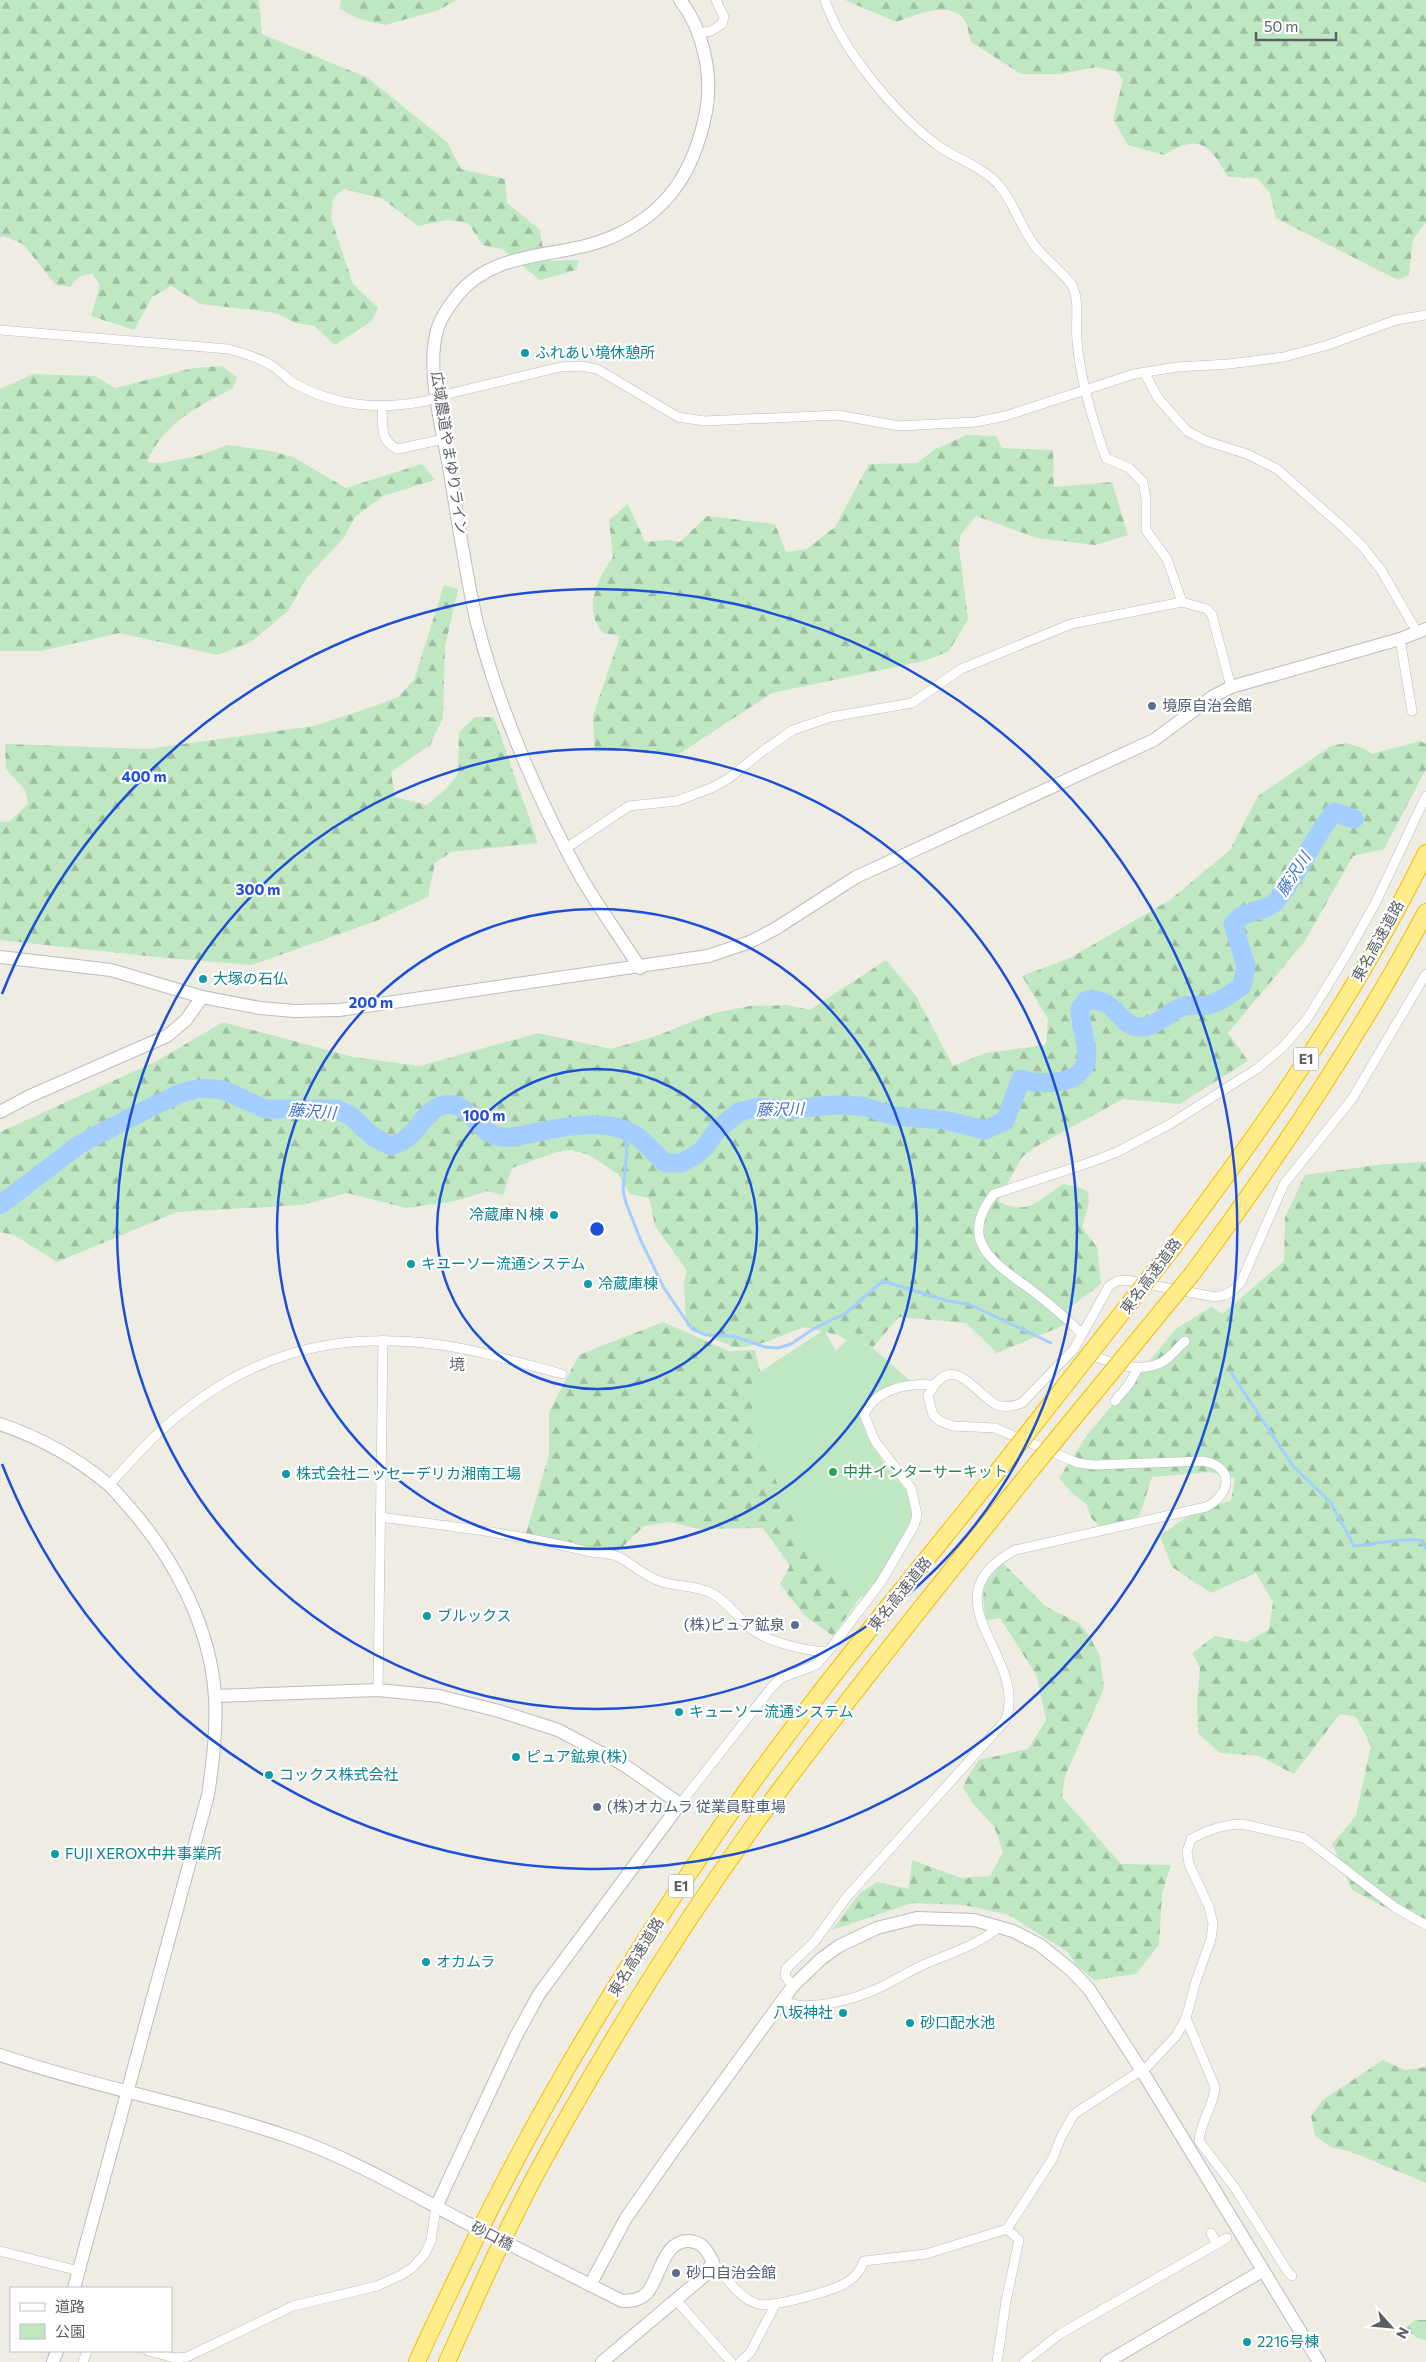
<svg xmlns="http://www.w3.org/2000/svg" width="1426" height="2362" font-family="Commissioner,'Noto Sans JP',sans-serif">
<defs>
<pattern id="forest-firs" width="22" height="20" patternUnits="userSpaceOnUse" patternTransform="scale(1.25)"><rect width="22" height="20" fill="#bfe7c2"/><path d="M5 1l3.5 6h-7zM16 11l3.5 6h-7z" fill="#9ebea1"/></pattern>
</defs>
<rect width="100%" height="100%" fill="#efede3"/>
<!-- forest -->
<g fill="url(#forest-firs)">
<polygon points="0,0 259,0 262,34 368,78 447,142 461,169 505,179 507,203 540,230 542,244 550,261 579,260 576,270 540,280 502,249 483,245 468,223 447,220 418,226 383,199 344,189 333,198 331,218 353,284 378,308 372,321 335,345 314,326 296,323 276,313 201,304 171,286 152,297 134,330 91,316 100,285 92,273 79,277 70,287 56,285 23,244 3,236 0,238"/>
<polygon points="341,0 456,0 439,10 385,25 359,19 340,9"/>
<path d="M845,0H1426V222L1413,240L1409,275L1398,280L1276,218L1270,193L1257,178L1228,177C1209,144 1200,133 1164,155L1128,145L1113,120L1123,80L1117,72L1097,67L1060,74H1021L971,42C969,35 968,25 964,19C949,0 915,15 896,22Z"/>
<path d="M222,366L237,377L233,388C196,408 164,422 147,462L162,463L197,456L228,445L271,451L293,457L346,488L422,464L435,480L383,496L355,517L343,539L307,577L288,611L251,642L217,655L120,633L41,651H0V389L33,374L95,376L115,388L193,368Z"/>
<path d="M967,435L996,436L1002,448L1053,450L1054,487L1112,482L1128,535L1095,545L1037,538L976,516L961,534L959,547L968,619L949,651L924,661L772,693L679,754L630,748L595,752L593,716L620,636L603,633C582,608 597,580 613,557L609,520L628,504L645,542L668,540L680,542L707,516L775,524L786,552L807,549L835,527L869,464L917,463L935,449Z"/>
<polygon points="444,585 458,589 445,647 443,718 430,745 391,772 395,797 427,805 448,787 458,774 459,732 475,717 494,717 538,843 451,852 435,863 428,897 376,921 252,965 156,957 0,940 0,822 10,821 28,804 25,790 6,769 5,744 147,749 314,726 372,707 398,697 414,680"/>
<path d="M1420,741L1426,744V769L1384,849L1353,856L1305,941L1228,1033L1248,1061L1180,1104L1123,1099L1037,1146L1022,1157L998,1201C1028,1217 1039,1200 1063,1184L1078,1187L1088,1192L1089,1203L1082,1227L1097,1247L1101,1284L1068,1309L1065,1325L997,1353L966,1323L899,1317L868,1353L838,1335L804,1327L766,1342L746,1347H733L686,1326L684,1282L687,1271L655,1226L649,1198L630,1194L618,1174L589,1155L571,1150L557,1152L512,1168L503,1195L488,1191L455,1201L406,1208L347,1193L302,1205L177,1212L57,1262L14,1235L0,1232V1132L157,1061L223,1022L353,1057L420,1066L538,1033L611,1049L659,1035L714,1013L750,1006L787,1005L810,1010L886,960L916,996L953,1066L985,1053L1046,1045L1048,1019L1022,976L1070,958L1170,900L1230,850L1258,796L1331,746L1346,743L1363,748L1372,754Z"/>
<polygon points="1426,1162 1426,1929 1352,1890 1332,1844 1356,1816 1371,1746 1356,1717 1340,1714 1294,1774 1259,1756 1220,1753 1198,1733 1197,1702 1200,1668 1192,1653 1215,1636 1247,1642 1269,1629 1273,1602 1256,1573 1211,1593 1172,1567 1160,1536 1197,1509 1231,1501 1235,1478 1209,1472 1152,1477 1140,1514 1124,1524 1103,1529 1092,1519 1086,1504 1072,1493 1059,1478 1087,1435 1177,1328 1211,1307 1222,1314 1284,1261 1285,1217 1305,1175 1384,1164"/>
<polygon points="663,1322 729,1351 755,1350 771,1415 869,1585 833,1636 805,1616 780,1584 790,1566 763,1528 700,1529 669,1522 644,1526 615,1554 526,1533 549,1455 549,1412 579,1355"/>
<path d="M1003,1563L1045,1606L1080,1624L1090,1637L1100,1656L1104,1688L1065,1776L1062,1797L1121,1864L1171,1865L1162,1894L1159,1945L1136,1974L1094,1980L1077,1966L1068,1952L1009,1915L964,1905L912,1903L832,1930L860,1893L877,1882L909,1889L912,1860L961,1878L990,1876L1003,1852L994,1826L974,1805L963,1787L968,1776L979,1760L1028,1749L1046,1720L1037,1676L1000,1618L986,1620C981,1592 981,1584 1003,1563Z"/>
<polygon points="1383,2060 1405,2070 1426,2067 1426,2183 1352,2152 1331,2147 1315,2136 1311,2116 1323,2100"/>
<polygon points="1415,2320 1426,2320 1426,2340 1417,2338 1405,2328"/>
</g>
<!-- park -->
<polygon fill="#bfe7c2" points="824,1330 836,1351 855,1332 910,1381 871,1397 856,1413 860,1417 867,1436 884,1463 906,1490 910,1501 912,1518 879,1578 864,1599 802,1537 776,1481 770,1450 756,1444 752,1377"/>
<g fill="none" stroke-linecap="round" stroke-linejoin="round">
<!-- stream -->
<g stroke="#a3ceff" stroke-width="3">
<polyline points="624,1131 627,1151 623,1190 626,1203 641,1241 664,1288 692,1329 706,1335 733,1336 765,1347 778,1348 791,1344 815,1328 846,1313 883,1281 948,1301 969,1304 1051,1343"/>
<path d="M1231,1373L1293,1466L1331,1503L1354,1546C1375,1544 1400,1538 1420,1540L1426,1548"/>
</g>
<!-- river -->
<path stroke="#a3ceff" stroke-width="19" d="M0,1205L80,1144L155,1105L181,1093L202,1088L223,1090L265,1109H337L351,1116L372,1136L391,1146C416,1140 423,1112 440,1106C469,1097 475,1131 497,1136C509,1140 525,1134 538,1132C567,1126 608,1118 635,1135C646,1142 655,1154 665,1163H680L693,1157L703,1149L718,1129L739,1112L759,1107L789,1110L831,1105L862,1106L894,1116L944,1120L985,1130L1005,1121L1021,1079C1040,1086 1086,1086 1087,1056C1087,1043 1080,1024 1080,1009L1087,1000C1119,998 1117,1026 1139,1027C1155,1028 1168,1013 1181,1007C1189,1004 1199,1006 1208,1005C1220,1002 1232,993 1242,986L1246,966L1233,924C1246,907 1263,915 1276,901C1299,875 1312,839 1334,812L1354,819"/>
<defs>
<g id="street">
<path d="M825,0C841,50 898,117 940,147C959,160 982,167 998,184C1014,202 1020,227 1035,246C1043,257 1068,277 1073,287C1080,304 1075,322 1077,340C1080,378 1091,414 1103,450L1106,458L1129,468L1143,482L1146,499V530L1167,559L1182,602"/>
<polyline points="698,33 711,31 722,24 724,17 716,0"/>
<path d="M0,330L228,349C243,353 257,357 271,365C279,370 285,377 292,382C335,407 379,410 426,401"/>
<polyline points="1144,372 1158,398 1187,431 1206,441 1247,454 1277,469 1346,530 1363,547 1381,570 1417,632"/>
<polyline points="448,394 560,367 581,366 597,369 678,417 704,421 838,415 899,426 976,422 1005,416 1134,374 1177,367 1229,364 1284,357 1328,345 1396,320 1426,315"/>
<path d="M382,407C383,424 379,441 398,449L444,439"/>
<polyline points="1400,639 1412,711"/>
<polyline points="565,849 629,806 677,801 711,788 728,779 764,750 793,730 831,717 912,703 961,669 1071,624 1182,602 1207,609 1212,615 1231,687"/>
<path d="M1081,1333C1066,1318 1051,1305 1034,1292C998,1265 955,1243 994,1194L1091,1162L1117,1152L1170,1124L1258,1068L1283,1047L1307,1019L1348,952L1375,904L1426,796"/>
<path d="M1086,1353C1109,1362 1135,1373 1158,1364C1168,1361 1177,1348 1185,1341"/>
<polyline points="1115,1401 1129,1384 1138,1368"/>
<path d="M109,1485C128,1465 146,1443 167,1425C246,1356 329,1331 433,1344C476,1349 520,1363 562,1374"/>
<path d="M380,1517C449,1526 519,1534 586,1551C597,1554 608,1552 619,1557C634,1565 645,1577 662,1582C679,1587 697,1585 713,1594C726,1601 738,1617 749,1627C766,1642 806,1651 828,1652"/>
<polyline points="378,1690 383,1340"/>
<path d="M680,1804L771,1688L781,1678L816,1665L831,1648L881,1582L914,1526L917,1515L911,1488L875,1441L864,1414C877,1388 908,1383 934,1385"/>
<path d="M793,1986L785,1976L786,1969L815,1941L846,1898L1005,1721C1031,1657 923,1600 1015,1550L1206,1507C1230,1495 1236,1468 1204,1461L1095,1465L1078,1463L995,1428L953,1426L940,1421L933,1415L928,1396C951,1350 972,1390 995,1404C1004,1409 1014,1406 1022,1403L1074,1349L1109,1286L1117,1281L1126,1280L1215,1297C1227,1295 1233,1292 1241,1282L1284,1184L1352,1099L1426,974"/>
<path d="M782,1999C801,2013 846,2001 867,1993C887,1986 905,1973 925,1964C953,1952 975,1946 1000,1927"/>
<path d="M1186,2018L1215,2087C1214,2106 1200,2122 1199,2141L1235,2188L1288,2272L1292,2276"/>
<polyline points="1211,2233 1217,2244"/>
<polyline points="0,2251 79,2271"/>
<path d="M713,2262C725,2276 739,2299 758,2304C772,2308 831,2291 844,2284C853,2279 861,2271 864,2261L926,2254L1007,2229L1053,2158L1061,2137L1074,2114L1148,2066L1176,2036L1186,2018L1196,1981L1211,1939L1213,1924L1209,1907L1189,1864L1187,1852L1191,1839C1206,1831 1224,1824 1242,1824L1304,1838L1396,1908L1426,1925"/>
<polyline points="676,2300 731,2362"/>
<polyline points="148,2351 175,2358 187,2357 293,2306 377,2286 401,2275 412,2268 424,2255 431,2241 436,2207"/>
<polyline points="83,2362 87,2351"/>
<polyline points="740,2362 750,2353 775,2305"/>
<polyline points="997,2362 1006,2301 1019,2240 1007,2229"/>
<polyline points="1024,2362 1060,2334 1227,2238"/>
</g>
<g id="secondary">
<polyline points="0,957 111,970 202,997 260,1008 294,1011 339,1010 708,956 750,942 775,929 856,877 1154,740 1212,697 1231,687 1400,639 1426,629"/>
<path d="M640,968C621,938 600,909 582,879C540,804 498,707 477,623C465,572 458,519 449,467C442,427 425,367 438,327C442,316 449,306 456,297C495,247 559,260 612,237C669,212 694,171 706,112C713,75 703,29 680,0"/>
<polyline points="0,1112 30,1096 167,1036 186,1020 202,997"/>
<path d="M0,1424C38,1437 77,1458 109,1485C116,1491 122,1500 129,1507C174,1558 211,1628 215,1697C217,1730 213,1763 208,1795L74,2288"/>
<polyline points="215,1696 378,1690 439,1696 499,1711 558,1730 624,1765 680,1804 539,1994 515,2038 436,2207"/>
<path d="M0,2055C96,2088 197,2105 292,2138C352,2159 408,2192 463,2221"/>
<path d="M521,2250L622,2301C632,2301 640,2300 647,2293C660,2278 663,2240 689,2241C703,2242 707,2251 713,2262L703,2277L602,2362"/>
<polyline points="590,2285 626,2218 675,2148 793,1986 821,1959 839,1946 877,1928 917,1918 974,1920 1013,1931 1040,1945 1071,1970 1089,1989 1142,2071 1319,2362"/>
<polyline points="53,2362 57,2351"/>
<polyline points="1107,2362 1262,2271"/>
</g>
<g id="highway">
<path d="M1168,1254C1264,1127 1356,996 1426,853"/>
<path d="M1192,1274C1278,1158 1358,1039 1426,912"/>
<path d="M417,2362C430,2332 445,2302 459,2273C531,2121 618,1976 713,1838C805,1704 911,1580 1012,1453"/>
<path d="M447,2362C477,2295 507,2227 542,2163C613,2034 694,1905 782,1787C863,1679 948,1574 1032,1469"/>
</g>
</defs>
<!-- street casing -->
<use href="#street" stroke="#b8bbc0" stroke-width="10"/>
<!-- secondary casing -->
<use href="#secondary" stroke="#b9bcc2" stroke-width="14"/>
<!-- highway casing -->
<use href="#highway" stroke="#f2bd00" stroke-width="18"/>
<!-- street -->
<use href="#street" stroke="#fff" stroke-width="9"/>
<!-- secondary -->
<use href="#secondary" stroke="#fff" stroke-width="12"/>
<!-- highway -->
<use href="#highway" stroke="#ffec8a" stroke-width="16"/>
<defs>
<polyline id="street-bridge" points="426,401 448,394"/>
<polyline id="secondary-bridge" points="463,2221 521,2250"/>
<g id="highway-bridge">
<polyline points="1012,1453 1168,1254"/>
<polyline points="1032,1469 1192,1274"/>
</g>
</defs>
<!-- street-bridge casing -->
<use href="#street-bridge" stroke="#b8bbc0" stroke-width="10" stroke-linecap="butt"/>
<!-- secondary-bridge casing -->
<use href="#secondary-bridge" stroke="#b9bcc2" stroke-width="14" stroke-linecap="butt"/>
<!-- highway-bridge casing -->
<use href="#highway-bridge" stroke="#f2bd00" stroke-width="18" stroke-linecap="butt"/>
<!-- street-bridge -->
<use href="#street-bridge" stroke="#fff" stroke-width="9"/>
<!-- secondary-bridge -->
<use href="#secondary-bridge" stroke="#fff" stroke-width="12"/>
<!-- highway-bridge -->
<use href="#highway-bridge" stroke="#ffec8a" stroke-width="16"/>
</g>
<!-- distance rings -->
<g fill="none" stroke="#1d4ed8" stroke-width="2.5">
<circle cx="597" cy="1229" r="160"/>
<circle cx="597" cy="1229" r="320"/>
<circle cx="597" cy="1229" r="480"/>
<path d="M2 994A640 640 0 1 1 2 1464"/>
</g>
<!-- markers -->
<g fill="#0f9aa8" stroke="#fff" stroke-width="2">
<circle cx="525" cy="353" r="5"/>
<circle cx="203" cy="979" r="5"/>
<circle cx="554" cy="1215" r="5"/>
<circle cx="411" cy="1264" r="5"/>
<circle cx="588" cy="1284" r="5"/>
<circle cx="286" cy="1474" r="5"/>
<circle cx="427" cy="1616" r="5"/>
<circle cx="679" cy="1712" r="5"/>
<circle cx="516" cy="1757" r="5"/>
<circle cx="269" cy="1775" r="5"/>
<circle cx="55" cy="1854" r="5"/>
<circle cx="426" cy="1962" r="5"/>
<circle cx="843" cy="2013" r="5"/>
<circle cx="910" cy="2023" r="5"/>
<circle cx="1247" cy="2342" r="5"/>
</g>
<g fill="#5c6f8a" stroke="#fff" stroke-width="2">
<circle cx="1152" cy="706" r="5"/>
<circle cx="795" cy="1625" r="5"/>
<circle cx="597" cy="1807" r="5"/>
<circle cx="676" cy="2273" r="5"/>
</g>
<circle fill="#2e9e5b" stroke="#fff" stroke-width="2" cx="833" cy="1472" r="5"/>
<g text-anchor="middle" stroke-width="4.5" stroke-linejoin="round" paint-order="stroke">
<!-- shield labels -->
<g fill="#fff" stroke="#8c8f93" stroke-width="1">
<rect x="1293.5" y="1047.5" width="25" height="23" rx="4"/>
<rect x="668.5" y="1874.5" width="25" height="23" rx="4"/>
</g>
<g font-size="14" font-weight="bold" fill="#5b5f65">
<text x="1306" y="1064">E1</text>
<text x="681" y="1891">E1</text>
</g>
<!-- culture labels -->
<g font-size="15" fill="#0d838f" stroke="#fff" text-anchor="start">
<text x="535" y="358">ふれあい境休憩所</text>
<text x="213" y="984">大塚の石仏</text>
<text x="544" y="1220" text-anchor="end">冷蔵庫Ｎ棟</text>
<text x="421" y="1269">キユーソー流通システム</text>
<text x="598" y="1289">冷蔵庫棟</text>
<text x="296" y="1479">株式会社ニッセーデリカ湘南工場</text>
<text x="437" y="1621">ブルックス</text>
<text x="689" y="1717">キューソー流通システム</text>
<text x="526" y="1762">ピュア鉱泉(株)</text>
<text x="279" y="1780">コックス株式会社</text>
<text x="65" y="1859">FUJI XEROX中井事業所</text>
<text x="436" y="1967">オカムラ</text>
<text x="833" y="2018" text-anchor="end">八坂神社</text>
<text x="920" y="2028">砂口配水池</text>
<text x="1257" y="2347">2216号棟</text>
</g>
<!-- street labels -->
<g font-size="15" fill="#5b5f65" stroke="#fff">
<text transform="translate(449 453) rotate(81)" y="5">広域農道やまゆりライン</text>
<text transform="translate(1378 941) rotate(-61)" y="5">東名高速道路</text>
<text transform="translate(1151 1276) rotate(-53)" y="5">東名高速道路</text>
<text transform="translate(900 1594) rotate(-51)" y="5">東名高速道路</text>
<text transform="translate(636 1957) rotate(-58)" y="5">東名高速道路</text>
<text transform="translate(492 2236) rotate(27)" y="5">砂口橋</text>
</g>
<!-- service labels -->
<g font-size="15" fill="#4e5e75" stroke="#fff" text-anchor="start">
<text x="1162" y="711">境原自治会館</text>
<text x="785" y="1630" text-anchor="end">(株)ピュア鉱泉</text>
<text x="607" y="1812">(株)オカムラ 従業員駐車場</text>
<text x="686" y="2278">砂口自治会館</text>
</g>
<!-- leisure labels -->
<g font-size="15" fill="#27864d" stroke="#fff" text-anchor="start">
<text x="843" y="1477">中井インターサーキット</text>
</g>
<!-- water labels -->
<g font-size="16" font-style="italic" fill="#4075c8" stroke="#fff">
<text transform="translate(1293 874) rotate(-57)" y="6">藤沢川</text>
<text transform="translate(780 1109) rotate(-1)" y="6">藤沢川</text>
<text transform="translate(312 1111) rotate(4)" y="6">藤沢川</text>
</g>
<!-- neighbourhood labels -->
<g font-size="16" fill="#6c7077" stroke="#fff">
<text x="457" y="1370">境</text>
</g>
</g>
<circle cx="597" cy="1229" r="8" fill="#1d4ed8" stroke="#fff" stroke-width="2.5"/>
<g font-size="15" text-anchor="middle" font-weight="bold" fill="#1d4ed8" stroke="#fff" stroke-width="4.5" stroke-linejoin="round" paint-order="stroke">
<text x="144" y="782">400 m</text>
<text x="258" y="895">300 m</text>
<text x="371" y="1008">200 m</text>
<text x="484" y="1121">100 m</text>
</g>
<!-- legend -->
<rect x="10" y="2287" width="162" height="65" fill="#ffffff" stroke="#bdbfc1"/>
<rect x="20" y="2303" width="25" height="8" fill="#ffffff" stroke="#bdbfc1"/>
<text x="55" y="2312" font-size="15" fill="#5b5f65">道路</text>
<rect x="20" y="2324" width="25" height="15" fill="#bfe7c2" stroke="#bdbfc1"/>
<text x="55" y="2337" font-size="15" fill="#5b5f65">公園</text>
<!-- north arrow -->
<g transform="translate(1391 2327) rotate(117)" stroke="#ffffff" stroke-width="4" paint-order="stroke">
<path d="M0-4L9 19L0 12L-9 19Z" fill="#5b5f65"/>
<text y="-8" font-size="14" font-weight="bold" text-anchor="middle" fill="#5b5f65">N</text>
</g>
<!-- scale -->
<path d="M1256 32v8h80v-8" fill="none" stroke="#5b5f65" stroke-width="2.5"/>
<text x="1264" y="32" font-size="15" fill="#5b5f65" stroke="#ffffff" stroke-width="4" paint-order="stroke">50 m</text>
</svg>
